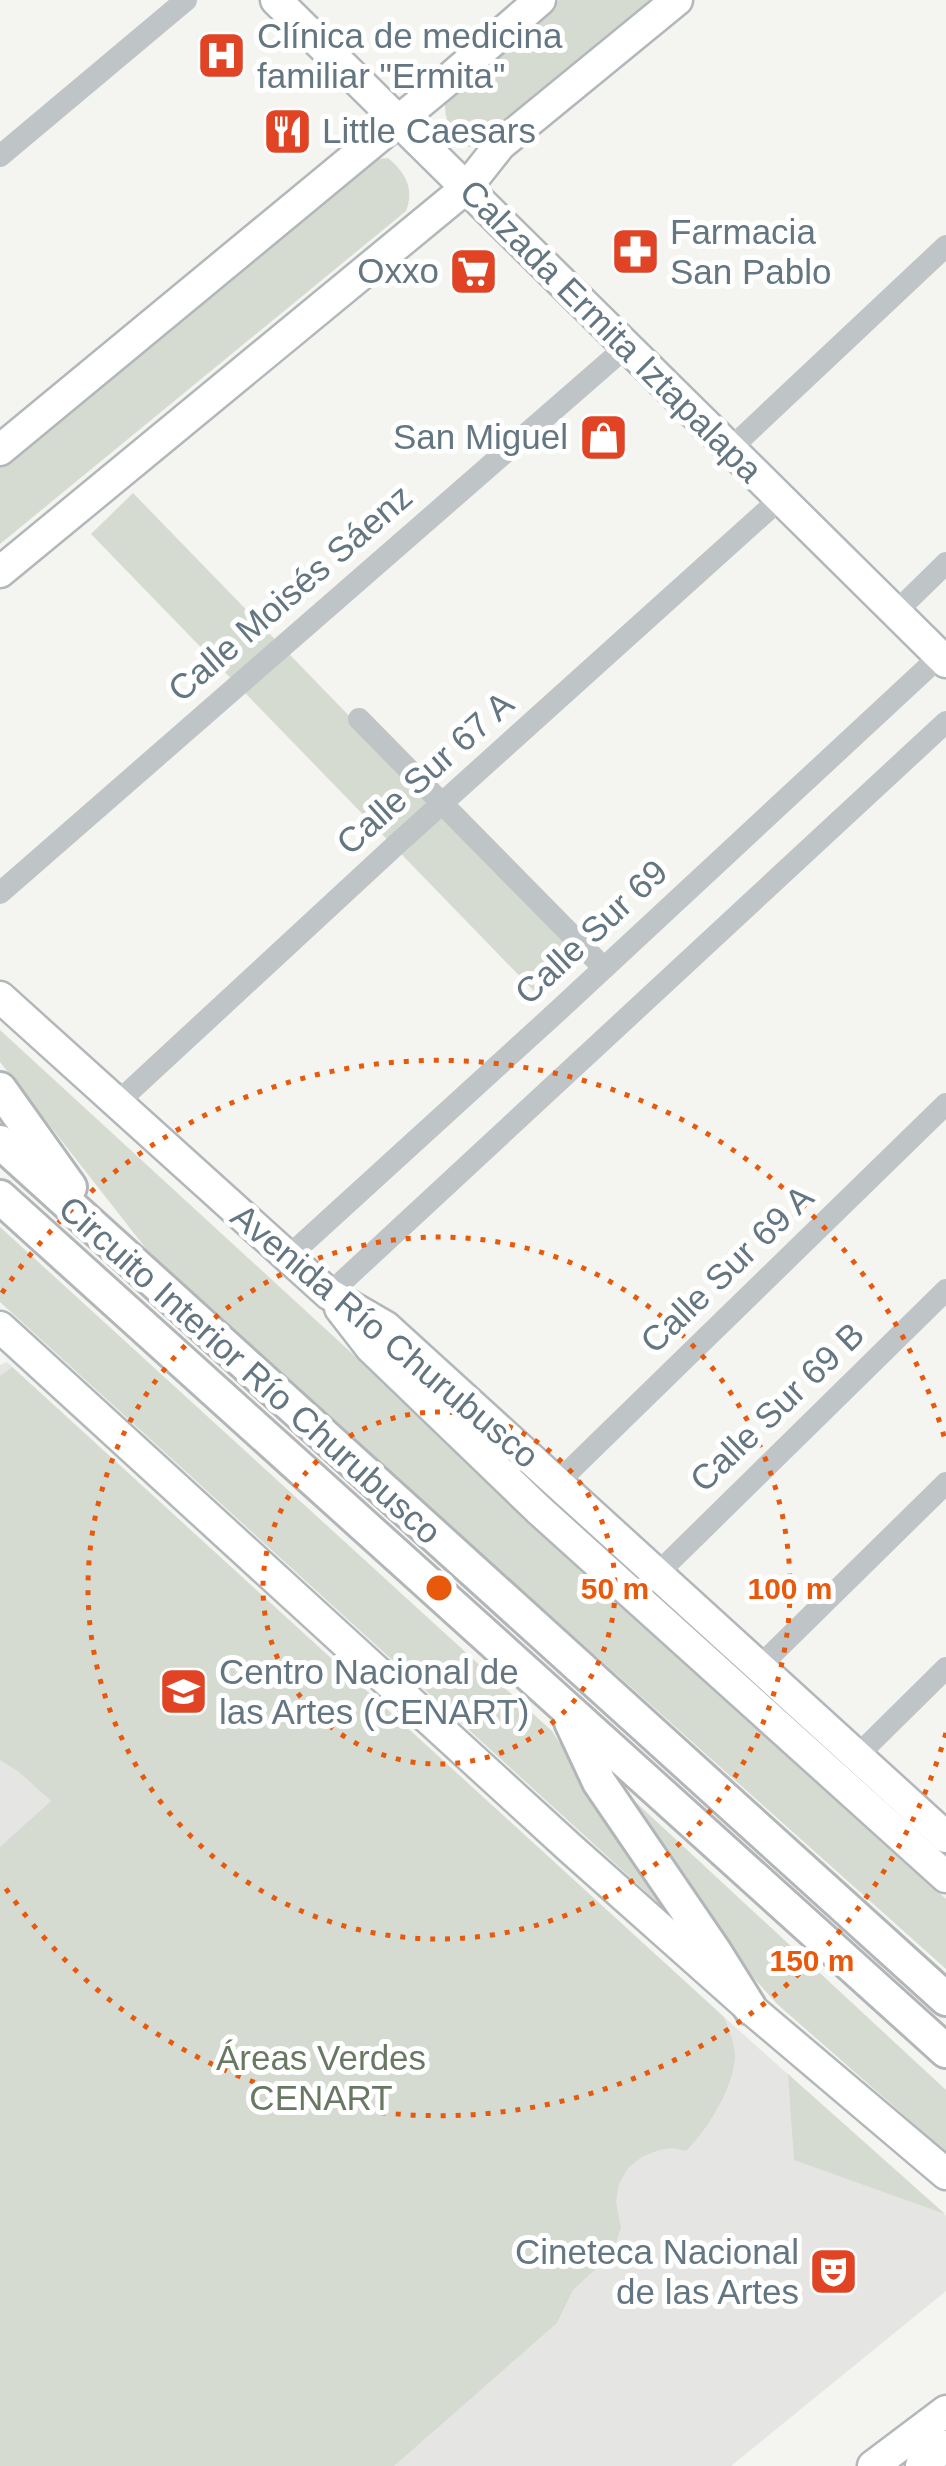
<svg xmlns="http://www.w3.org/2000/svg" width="946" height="2466" font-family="Arial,sans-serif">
<rect width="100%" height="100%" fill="#f4f4f0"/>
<!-- built -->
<polygon fill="#e5e6e4" points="7,1362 724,2017 946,2216 946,2291 731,2466 245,2466 0,2193 0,1365"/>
<!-- green -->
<g fill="#d6dbd1">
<path d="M559,0H666L489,146L468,147C452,131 442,121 446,98Z"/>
<path d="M388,158C405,172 415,189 406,211L0,544V454L368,160Z"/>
<polygon points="133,493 578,952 536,993 91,534"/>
<polygon points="0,1030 946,1899 946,1969 158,1264 0,1062"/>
<polygon points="0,1227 552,1731 666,1910 0,1302"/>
<path d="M12,1367L724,2017C729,2030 735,2043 735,2057C734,2087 707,2130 686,2151L673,2148L659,2150L642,2157L628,2168L619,2184L616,2202L621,2228L612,2254L573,2290L557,2323L394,2466H0V1847L51,1801L19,1772L0,1760V1376Z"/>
<polygon points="614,1782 946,2090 946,2152 777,2004 728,1949"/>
<polygon points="788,2074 945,2214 794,2160"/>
</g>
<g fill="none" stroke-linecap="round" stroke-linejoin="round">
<defs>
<g id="major">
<polyline points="276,0 946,662"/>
<polyline points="0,450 443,84 540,0"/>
<polyline points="0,572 466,188 500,145 677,0"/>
<polyline points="0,997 329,1294 386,1327 946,1837"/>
<polyline points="340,1308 371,1348 539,1510 946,1877"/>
<polyline points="0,1327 570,1848 750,2008 946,2174"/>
<polyline points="873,2466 946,2411"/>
<polyline points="921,2466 946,2446"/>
</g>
<g id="highway">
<polyline points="0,1089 70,1187"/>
<polyline points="0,1142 946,1999"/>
<polyline points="0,1197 946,2051"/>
<polyline points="571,1722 599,1782 715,1952 750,2008"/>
</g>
</defs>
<!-- major casing -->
<use href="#major" stroke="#b2b7ba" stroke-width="35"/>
<!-- highway casing -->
<use href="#highway" stroke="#b2b6b8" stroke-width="38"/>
<!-- minor -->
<g stroke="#bfc4c6" stroke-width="22">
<polyline points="0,156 186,0"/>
<polyline points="730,449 946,246"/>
<polyline points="896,612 946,563"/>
<polyline points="359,719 604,968"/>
<polyline points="0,893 626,347"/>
<polyline points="117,1103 398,843 781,498"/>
<polyline points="288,1257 560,1009 940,656"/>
<polyline points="329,1294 946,722"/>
<polyline points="557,1483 946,1104"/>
<polyline points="657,1574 946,1290"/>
<polyline points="759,1667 946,1483"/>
<polyline points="857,1756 946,1668"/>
</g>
<!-- major -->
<use href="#major" stroke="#fff" stroke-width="30"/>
<!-- highway -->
<use href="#highway" stroke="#fff" stroke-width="32"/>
</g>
<!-- distance rings -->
<g fill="none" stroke="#e8590c" stroke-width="5" stroke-dasharray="5 10">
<circle cx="439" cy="1588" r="176"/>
<circle cx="439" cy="1588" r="351"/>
<path d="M946 1733A527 527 0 0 1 2 1883M2 1293A527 527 0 0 1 946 1443"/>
</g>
<!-- icons -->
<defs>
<symbol id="hospital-square" viewBox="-11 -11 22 22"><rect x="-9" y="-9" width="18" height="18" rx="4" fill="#e14424" stroke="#fff"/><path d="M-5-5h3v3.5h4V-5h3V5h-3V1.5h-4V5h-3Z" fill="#fff"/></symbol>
<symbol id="restaurant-square" viewBox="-11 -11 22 22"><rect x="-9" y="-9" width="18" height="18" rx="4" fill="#e14424" stroke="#fff"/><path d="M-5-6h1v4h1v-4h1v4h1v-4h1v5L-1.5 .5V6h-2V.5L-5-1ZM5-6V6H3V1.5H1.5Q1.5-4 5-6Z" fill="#fff"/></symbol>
<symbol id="pharmacy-square" viewBox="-11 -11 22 22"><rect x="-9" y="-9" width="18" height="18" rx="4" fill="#e14424" stroke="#fff"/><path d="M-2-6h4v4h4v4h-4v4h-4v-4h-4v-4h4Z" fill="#fff"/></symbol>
<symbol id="supermarket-square" viewBox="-11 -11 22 22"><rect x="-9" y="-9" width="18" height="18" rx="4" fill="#e14424" stroke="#fff"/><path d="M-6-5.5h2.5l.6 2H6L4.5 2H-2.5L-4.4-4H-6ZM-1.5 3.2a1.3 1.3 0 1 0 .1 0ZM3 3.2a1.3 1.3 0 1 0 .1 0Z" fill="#fff"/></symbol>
<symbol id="shop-square" viewBox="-11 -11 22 22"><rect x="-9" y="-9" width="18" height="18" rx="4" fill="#e14424" stroke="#fff"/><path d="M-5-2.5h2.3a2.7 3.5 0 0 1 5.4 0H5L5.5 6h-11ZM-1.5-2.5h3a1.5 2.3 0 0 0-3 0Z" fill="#fff"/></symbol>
<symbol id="university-square" viewBox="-11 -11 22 22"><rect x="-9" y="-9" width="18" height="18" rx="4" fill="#e14424" stroke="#fff"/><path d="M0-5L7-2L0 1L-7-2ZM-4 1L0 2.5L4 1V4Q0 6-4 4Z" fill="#fff"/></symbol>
<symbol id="theatre-square" viewBox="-11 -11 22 22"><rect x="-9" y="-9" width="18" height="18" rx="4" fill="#e14424" stroke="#fff"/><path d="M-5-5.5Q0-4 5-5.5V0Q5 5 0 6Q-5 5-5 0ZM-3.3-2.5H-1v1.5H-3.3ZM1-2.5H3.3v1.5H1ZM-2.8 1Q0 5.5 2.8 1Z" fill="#fff"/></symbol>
</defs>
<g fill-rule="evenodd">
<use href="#hospital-square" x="194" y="28" width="55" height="55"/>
<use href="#restaurant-square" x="260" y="104" width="55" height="55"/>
<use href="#pharmacy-square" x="608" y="224" width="55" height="55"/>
<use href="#supermarket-square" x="446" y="244" width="55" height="55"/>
<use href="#shop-square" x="576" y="410" width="55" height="55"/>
<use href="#university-square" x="156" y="1664" width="55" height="55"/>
<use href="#theatre-square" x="806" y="2244" width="55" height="55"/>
</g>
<g text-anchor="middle" stroke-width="10" stroke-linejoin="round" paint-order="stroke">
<!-- poi labels -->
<g font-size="35" fill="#637681" stroke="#fff" text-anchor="start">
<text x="257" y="48">Clínica de medicina<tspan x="257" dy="40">familiar "Ermita"</tspan></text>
<text x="322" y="143">Little Caesars</text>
<text x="670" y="244">Farmacia<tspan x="670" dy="40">San Pablo</tspan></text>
<text x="439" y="283" text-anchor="end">Oxxo</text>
<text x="568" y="449" text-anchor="end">San Miguel</text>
<text x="219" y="1684">Centro Nacional de<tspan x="219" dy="40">las Artes (CENART)</tspan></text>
<text x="799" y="2264" text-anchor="end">Cineteca Nacional<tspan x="799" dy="40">de las Artes</tspan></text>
</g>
<!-- street labels -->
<g font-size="35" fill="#637681" stroke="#fff">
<text transform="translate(611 331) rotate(45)" y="12">Calzada Ermita Iztapalapa</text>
<text transform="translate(290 593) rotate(-41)" y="12">Calle Moisés Sáenz</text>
<text transform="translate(425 773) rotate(-42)" y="12">Calle Sur 67 A</text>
<text transform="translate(591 932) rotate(-43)" y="12">Calle Sur 69</text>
<text transform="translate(727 1269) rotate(-44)" y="12">Calle Sur 69 A</text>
<text transform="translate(385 1336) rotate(40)" y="12">Avenida Río Churubusco</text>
<text transform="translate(250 1370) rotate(42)" y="12">Circuito Interior Río Churubusco</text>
<text transform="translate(777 1407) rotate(-44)" y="12">Calle Sur 69 B</text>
</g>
<!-- park labels -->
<g font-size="35" fill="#687862" stroke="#fff">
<text x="321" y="2070">Áreas Verdes<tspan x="321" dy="40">CENART</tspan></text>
</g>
</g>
<circle cx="439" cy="1588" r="15" fill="#e8590c" stroke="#fff" stroke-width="5"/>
<g font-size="30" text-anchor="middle" font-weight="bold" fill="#e8590c" stroke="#fff" stroke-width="10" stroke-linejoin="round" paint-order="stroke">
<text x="615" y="1599">50 m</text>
<text x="790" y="1599">100 m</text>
<text x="812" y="1971">150 m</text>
</g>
</svg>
